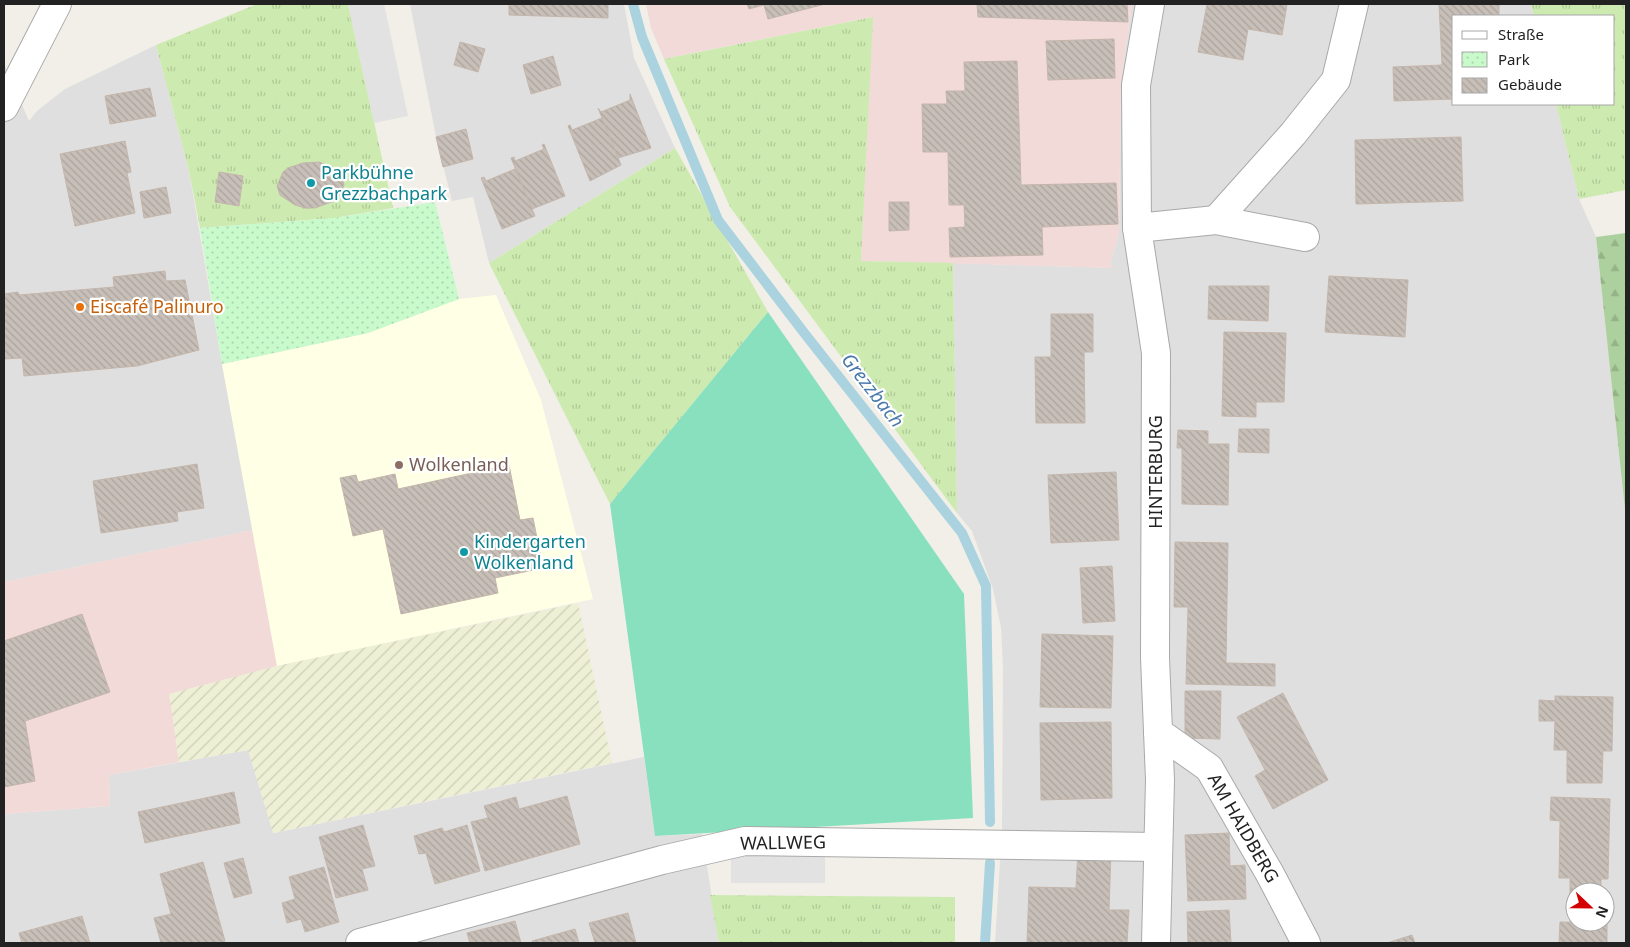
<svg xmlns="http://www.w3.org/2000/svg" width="1630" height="947" font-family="'Noto Sans',sans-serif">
<defs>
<pattern id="farmland-furrows" width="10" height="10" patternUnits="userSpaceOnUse" patternTransform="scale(1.25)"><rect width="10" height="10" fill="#eef0d5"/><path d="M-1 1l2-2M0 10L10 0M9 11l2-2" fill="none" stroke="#ccceb7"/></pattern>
<pattern id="grass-tufts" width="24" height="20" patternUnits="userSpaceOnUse" patternTransform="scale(1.25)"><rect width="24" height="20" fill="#cdebb0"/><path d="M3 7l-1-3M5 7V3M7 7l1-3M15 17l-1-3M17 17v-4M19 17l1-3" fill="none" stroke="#b0c997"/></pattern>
<pattern id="forest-firs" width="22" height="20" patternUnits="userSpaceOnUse" patternTransform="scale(1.25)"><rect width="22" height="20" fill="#add19e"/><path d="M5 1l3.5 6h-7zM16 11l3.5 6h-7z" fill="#95b388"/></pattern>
<pattern id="park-dots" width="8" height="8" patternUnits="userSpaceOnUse" patternTransform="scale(1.25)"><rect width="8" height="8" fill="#c8facc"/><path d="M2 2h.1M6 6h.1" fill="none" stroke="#acd6af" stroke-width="1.8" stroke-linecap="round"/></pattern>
<pattern id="building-back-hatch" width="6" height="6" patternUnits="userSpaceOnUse" patternTransform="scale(1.25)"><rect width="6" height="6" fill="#c7bfb8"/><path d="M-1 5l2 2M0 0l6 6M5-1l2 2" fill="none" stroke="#aba49e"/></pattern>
</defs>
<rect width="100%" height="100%" fill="#f2efe9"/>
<!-- residential -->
<g fill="#e0dfdf" fill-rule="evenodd">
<polygon points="410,4 624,4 634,58 675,148 489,263 473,197 452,201 436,137"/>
<path d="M1132,4H1531L1534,16H1454V104H1556L1579,199L1596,237L1626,519V943H995L1002,829L1003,667L1001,628L993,589L972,531L957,513L953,263L1113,268L1110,263L1119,234L1121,81ZM1575,892H1605V922H1575Z"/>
<polygon points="156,45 189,171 222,364 253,530 4,582 4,64 29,121 37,111 65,89"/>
<polygon points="248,750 274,833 644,757 655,836 702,834 719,943 4,943 4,814 110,806 109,775"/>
</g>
<!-- commercial -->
<g fill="#f2dad9">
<polygon points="646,4 1132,4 1121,82 1119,234 1110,263 1113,268 861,261 872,17 664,59 651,28"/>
<polygon points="253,530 277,666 170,694 179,762 109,775 110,806 4,814 4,582"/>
</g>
<!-- education -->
<polygon fill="#ffffe5" points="496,295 541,400 593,599 277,666 222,364 368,333 459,299"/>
<!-- farmland -->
<polygon fill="url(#farmland-furrows)" points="578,603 612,763 273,833 248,750 179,762 169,694 277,666"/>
<!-- grass -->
<g fill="url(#grass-tufts)">
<polygon points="257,4 348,4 393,208 334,218 200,228 189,171 156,45"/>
<polygon points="1531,4 1626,4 1626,190 1579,199 1556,104 1614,104 1614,16 1534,16"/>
<polygon points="873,17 861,261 953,263 957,513 730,207 664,59"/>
<polygon points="675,148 768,312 610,504 489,263"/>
<polygon points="710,895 955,897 955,943 719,943"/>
</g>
<!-- forest -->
<polygon fill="url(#forest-firs)" points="1626,233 1626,519 1596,237"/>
<!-- park -->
<polygon fill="url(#park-dots)" points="435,202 459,299 368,333 222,364 200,228 334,218"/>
<!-- pitch -->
<polygon fill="#88e0be" points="768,312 964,594 973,818 655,836 610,504"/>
<!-- parking -->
<g fill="#e2e2e2">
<polygon points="348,4 384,4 408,116 374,123"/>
<polygon points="825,854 825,883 731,883 731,855"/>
</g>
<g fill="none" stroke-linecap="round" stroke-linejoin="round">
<!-- stream -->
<g stroke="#aad3df" stroke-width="10">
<polyline points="633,4 642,37 718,220 805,334 962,533 986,586 990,822"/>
<polyline points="985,943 990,863"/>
</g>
</g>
<!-- building -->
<g fill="url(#building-back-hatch)" stroke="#c4b6ab">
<polygon points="509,4 608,4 608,18 509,15"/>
<polygon points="747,4 825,4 768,19 764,5 749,9"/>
<polygon points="977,4 1127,4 1128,22 978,17"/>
<polygon points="1207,4 1287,4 1282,35 1248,29 1243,60 1198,52"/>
<polygon points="1439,4 1499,4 1499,16 1454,16 1454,99 1394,101 1393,67 1442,65"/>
<polygon points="1114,39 1115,78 1048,80 1046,41"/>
<polygon points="460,42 485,49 478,72 454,65"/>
<polygon points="553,56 561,85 531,94 523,65"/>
<polygon points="1017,61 1021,185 1116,183 1118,224 1042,227 1043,255 950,257 949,228 965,227 964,205 949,205 948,152 923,152 922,104 947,104 946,91 965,91 964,62"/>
<polygon points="150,88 156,116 110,124 105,96"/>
<polygon points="630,94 651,148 618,158 598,108 601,112 630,100"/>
<polygon points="602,118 621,165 590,181 568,126 570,125 572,130"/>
<polygon points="466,129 473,159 443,167 436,137"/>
<polygon points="1461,137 1463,201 1356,204 1355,140"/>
<polygon points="125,141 131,172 127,173 135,213 75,226 60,154"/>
<polygon points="544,144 565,196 532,209 511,158 514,157 515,161 544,149 542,145"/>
<polygon points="319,162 329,166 342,177 344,185 337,200 315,208 305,208 295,205 280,195 277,186 283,172 288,168 303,163"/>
<polygon points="515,169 535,216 502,229 481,178 484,177 486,181"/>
<polygon points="219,172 243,176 239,206 215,202"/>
<polygon points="166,187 171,213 144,218 140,192"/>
<polygon points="889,202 909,202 909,230 889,231"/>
<polygon points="165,271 166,281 185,280 199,350 137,366 24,376 22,358 4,359 4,294 18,292 19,295 114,287 113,277"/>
<polygon points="1329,276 1408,280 1405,337 1325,332"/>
<polygon points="1209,286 1269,286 1268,321 1208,319"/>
<polygon points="1051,314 1093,314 1093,352 1084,352 1085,423 1036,423 1035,357 1051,357"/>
<polygon points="1224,332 1286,333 1284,402 1256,402 1256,417 1222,416"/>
<polygon points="1239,429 1269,429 1269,453 1238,452"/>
<polygon points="1178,430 1208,431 1208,444 1229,444 1228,505 1182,504 1182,448 1177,448"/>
<polygon points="197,464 204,508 177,512 178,521 101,533 93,481"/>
<polygon points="509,465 520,520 533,518 543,568 495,578 498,593 401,614 383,529 353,536 340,478 356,475 358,482 395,474 398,489"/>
<polygon points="1116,472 1119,540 1051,543 1048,475"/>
<polygon points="1175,542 1228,543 1226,663 1275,664 1275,686 1186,684 1188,607 1174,607"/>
<polygon points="1112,566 1115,621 1083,623 1080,568"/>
<polygon points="82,614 110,692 25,721 35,781 4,787 4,641"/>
<polygon points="1042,634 1113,636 1111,708 1040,707"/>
<polygon points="1185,691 1221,691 1220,739 1185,738"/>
<polygon points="1283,693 1328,780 1273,809 1255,776 1265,770 1237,717"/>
<polygon points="1555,696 1613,697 1612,751 1603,751 1602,783 1567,783 1567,750 1554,750 1555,721 1539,721 1539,700 1555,701"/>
<polygon points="1111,722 1112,798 1041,800 1040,723"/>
<polygon points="234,792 240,823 145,843 138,812"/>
<polygon points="567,796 580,844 485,871 471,822 488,818 484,806 516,797 519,809"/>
<polygon points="1551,797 1610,799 1608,879 1601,879 1601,892 1575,892 1575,908 1570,908 1570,878 1559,878 1560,821 1550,820"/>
<polygon points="363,825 375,866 362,869 368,890 336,898 319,837"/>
<polygon points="467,825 480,871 435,884 426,853 419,854 414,836 442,828 444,832"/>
<polygon points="1229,833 1230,866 1245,865 1246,899 1188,901 1185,835"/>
<polygon points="1078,850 1111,851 1109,910 1129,910 1127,943 1027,943 1029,887 1076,888"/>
<polygon points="243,858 252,893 234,898 224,863"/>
<polygon points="203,862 225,941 218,943 161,943 154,918 171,914 160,874"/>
<polygon points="324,867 339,922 305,932 301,919 287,923 282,903 295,899 289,877"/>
<polygon points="1229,910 1231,943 1188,943 1187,912"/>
<polygon points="628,913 636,943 595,943 589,923"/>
<polygon points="82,916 90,943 22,943 19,933"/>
<polygon points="515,921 521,943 470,943 467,933"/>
<polygon points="1560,922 1607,923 1607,943 1559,943"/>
<polygon points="575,929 579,943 533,943 532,941"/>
<polygon points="1412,935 1415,943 1387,943"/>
</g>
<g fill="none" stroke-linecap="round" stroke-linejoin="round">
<defs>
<g id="minor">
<polyline points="1150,4 1136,85 1137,228 1156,353 1155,658 1160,780 1156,943"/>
<polyline points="4,107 57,4"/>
<polyline points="1216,220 1293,134 1336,80 1354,4"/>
<polyline points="1137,228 1216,220 1305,237"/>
<polyline points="1158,732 1209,768 1270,874 1306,943"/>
<polyline points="360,943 662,860 745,841 1158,847"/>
</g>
</defs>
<!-- minor casing -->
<use href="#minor" stroke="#a9a9a9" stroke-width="30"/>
<!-- minor -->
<use href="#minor" stroke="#fff" stroke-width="28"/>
</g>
<!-- markers -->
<g fill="#0f9aa8" stroke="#fff" stroke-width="2">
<circle cx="311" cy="183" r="5"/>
<circle cx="464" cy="552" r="5"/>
</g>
<circle fill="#e8710a" stroke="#fff" stroke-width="2" cx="80" cy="307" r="5"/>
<circle fill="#8d6e63" stroke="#fff" stroke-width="2" cx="399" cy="465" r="5"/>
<g text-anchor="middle" stroke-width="4.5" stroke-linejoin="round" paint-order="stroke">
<!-- culture labels -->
<g font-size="18" fill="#0d838f" stroke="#fff" text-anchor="start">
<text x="321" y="179">Parkbühne<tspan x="321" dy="21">Grezzbachpark</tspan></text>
<text x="474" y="548">Kindergarten<tspan x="474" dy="21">Wolkenland</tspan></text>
</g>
<!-- food labels -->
<g font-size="18" fill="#c56008" stroke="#fff" text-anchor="start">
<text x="90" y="313">Eiscafé Palinuro</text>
</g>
<!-- education labels -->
<g font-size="18" fill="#785e54" stroke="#fff" text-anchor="start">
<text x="409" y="471">Wolkenland</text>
</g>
<!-- street labels -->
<g font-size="18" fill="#222" stroke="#fff">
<text transform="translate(1156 472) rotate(-90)" y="6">HINTERBURG</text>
<text transform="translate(1243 828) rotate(60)" y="6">AM HAIDBERG</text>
<text transform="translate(783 843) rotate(-1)" y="6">WALLWEG</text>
</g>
<!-- water labels -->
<g font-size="19" font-style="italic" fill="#4a7aab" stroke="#fff">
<text transform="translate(873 390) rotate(52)" y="7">Grezzbach</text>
</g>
</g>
<!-- border -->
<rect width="1630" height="947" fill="none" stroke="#222222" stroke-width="10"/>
<!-- legend -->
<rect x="1452" y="15" width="162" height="90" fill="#ffffff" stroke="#a7a7a7"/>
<rect x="1462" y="31" width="25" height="8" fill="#ffffff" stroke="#a7a7a7"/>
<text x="1498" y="40" font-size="15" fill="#222222">Straße</text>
<rect x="1462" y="52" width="25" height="15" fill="url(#park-dots)" stroke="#a7a7a7"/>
<text x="1498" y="65" font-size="15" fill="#222222">Park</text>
<rect x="1462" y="78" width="25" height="15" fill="url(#building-back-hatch)" stroke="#a7a7a7"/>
<text x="1498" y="90" font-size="15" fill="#222222">Gebäude</text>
<!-- north arrow -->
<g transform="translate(1590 907) rotate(112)"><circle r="24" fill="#ffffff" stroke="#a7a7a7"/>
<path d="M0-4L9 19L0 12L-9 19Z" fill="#d40000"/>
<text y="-8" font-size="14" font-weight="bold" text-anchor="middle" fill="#222222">N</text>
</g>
</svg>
